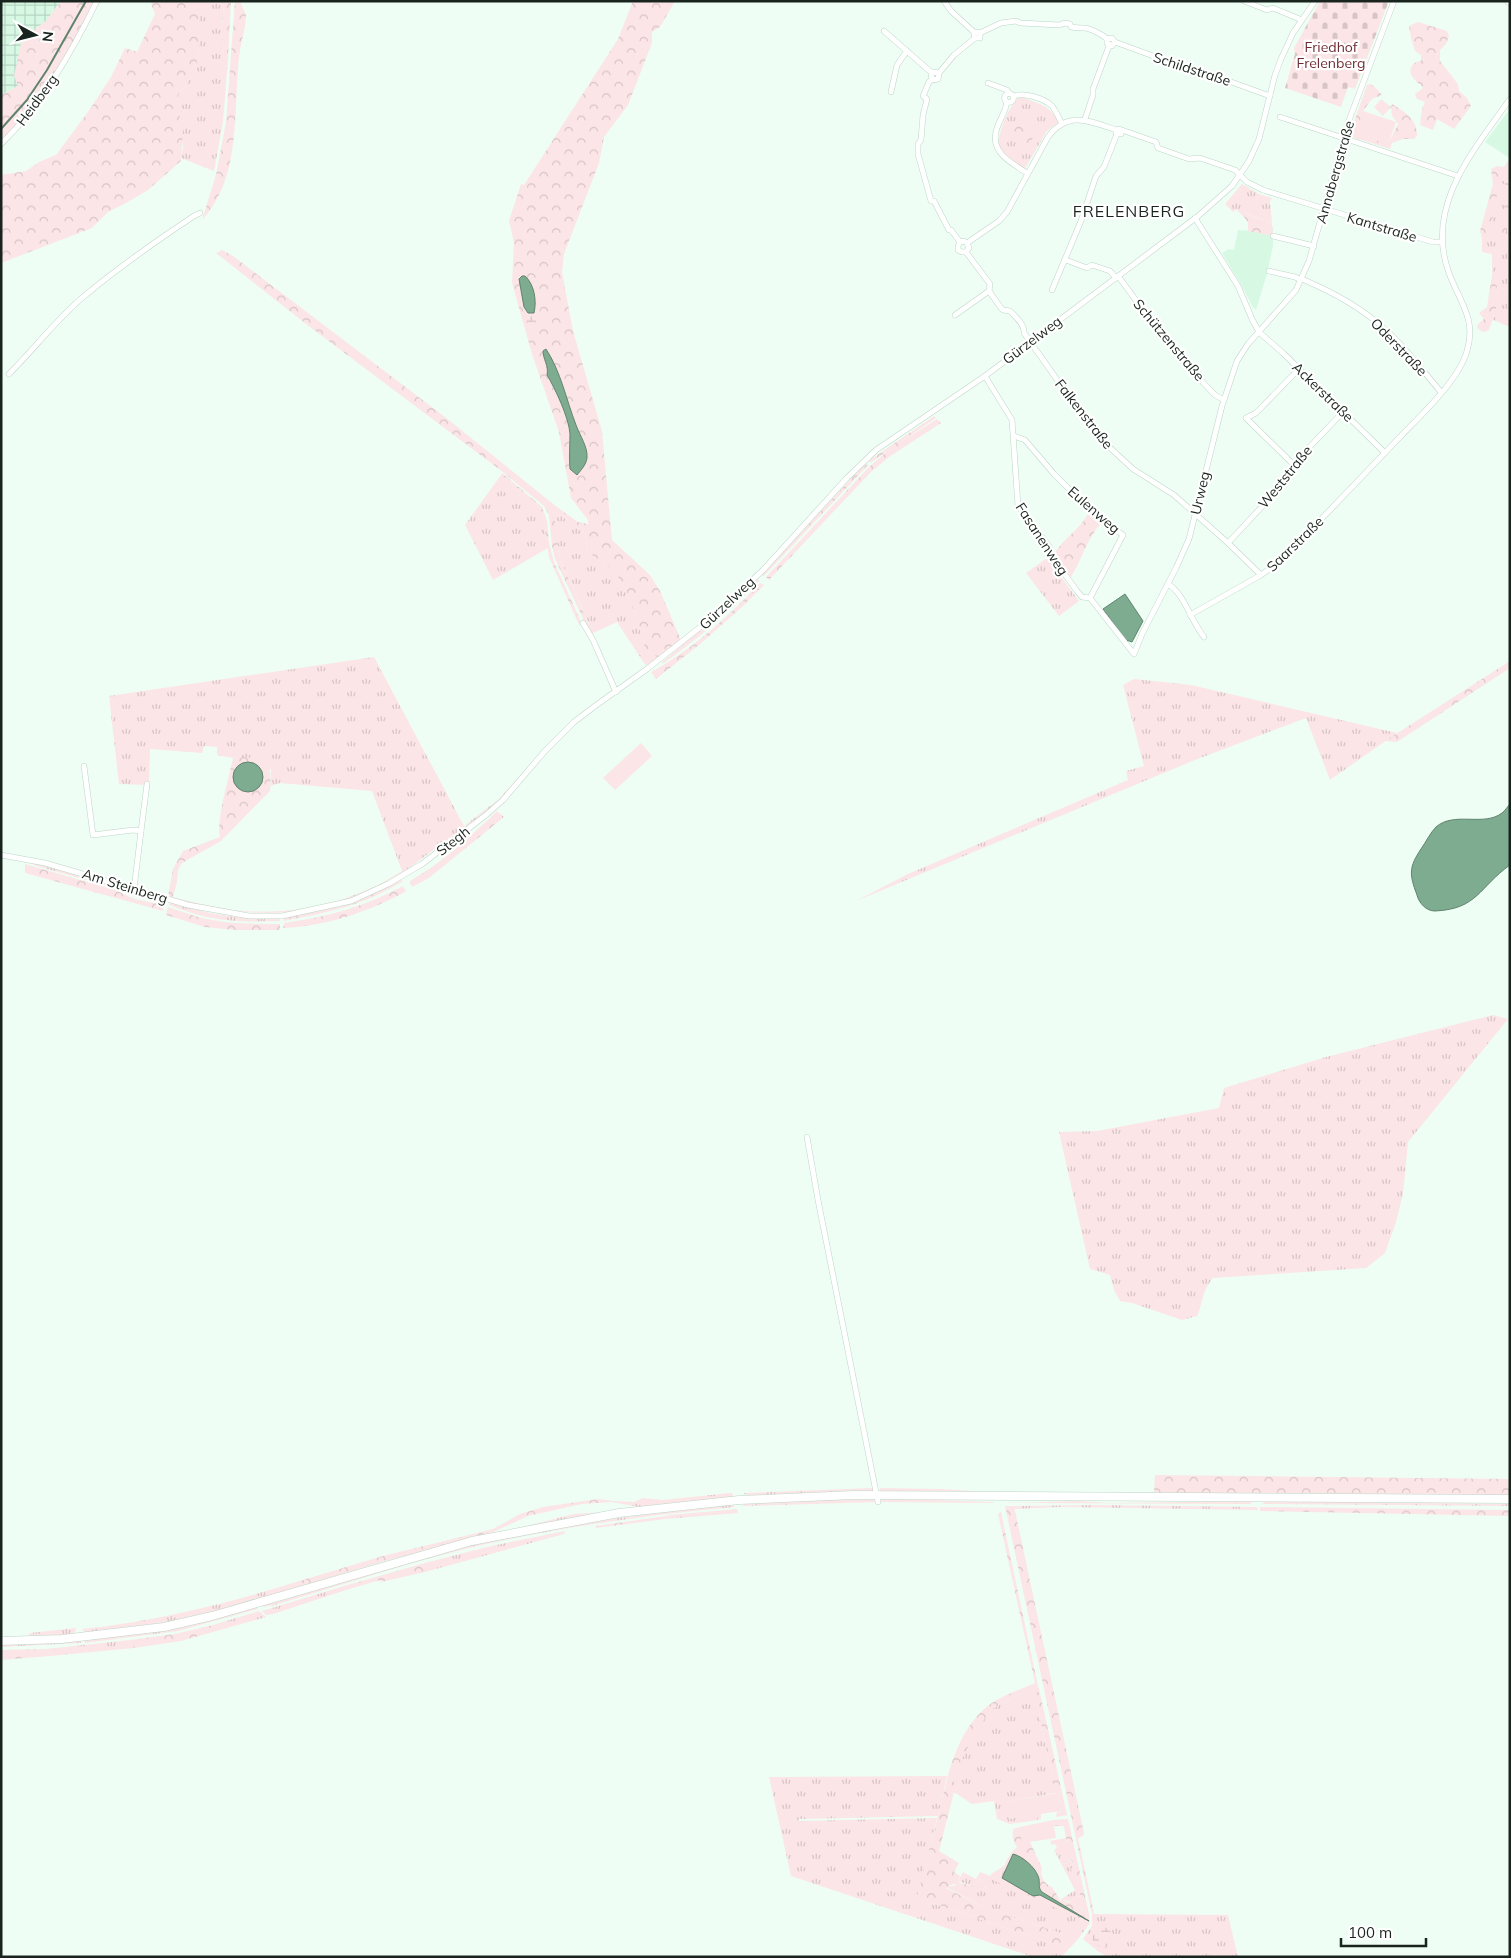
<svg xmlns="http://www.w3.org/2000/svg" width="1511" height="1958" font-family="Mulish,sans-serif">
<defs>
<pattern id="industrial-grid" width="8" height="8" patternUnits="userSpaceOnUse" patternTransform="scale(1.25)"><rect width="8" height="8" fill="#d7f9e4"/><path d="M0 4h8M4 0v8" fill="none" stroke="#b8d5c3"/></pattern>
<pattern id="grass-tufts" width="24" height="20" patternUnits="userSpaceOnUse" patternTransform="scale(1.25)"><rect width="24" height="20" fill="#fce5e6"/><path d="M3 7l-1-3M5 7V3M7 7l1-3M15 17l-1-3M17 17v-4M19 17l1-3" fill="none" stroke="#d7c4c5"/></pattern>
<pattern id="forest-crowns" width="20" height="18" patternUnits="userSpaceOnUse" patternTransform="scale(1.25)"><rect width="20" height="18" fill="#fce5e6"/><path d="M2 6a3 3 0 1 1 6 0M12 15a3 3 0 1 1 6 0" fill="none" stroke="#d7c4c5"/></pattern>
<pattern id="wetland-marsh" width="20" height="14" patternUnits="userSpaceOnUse" patternTransform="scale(1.25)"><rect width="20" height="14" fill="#fce5e6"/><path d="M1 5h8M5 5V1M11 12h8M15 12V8" fill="none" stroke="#d7c4c5"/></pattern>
<pattern id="cemetery-stones" width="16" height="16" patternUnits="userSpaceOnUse" patternTransform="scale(1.25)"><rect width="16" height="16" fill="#fce5e6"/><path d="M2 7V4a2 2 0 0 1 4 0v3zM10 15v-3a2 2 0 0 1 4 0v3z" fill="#d7c4c5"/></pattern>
</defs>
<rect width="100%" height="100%" fill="#eefef4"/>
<!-- built -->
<g fill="#d7f9e4">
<polygon points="1510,109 1510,155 1508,157 1485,142"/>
<polygon points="1256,225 1273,227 1273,246 1267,274 1256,310 1252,306 1242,286 1222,253 1229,249 1234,250 1238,230 1254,231"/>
</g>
<!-- industrial -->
<polygon fill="url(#industrial-grid)" points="1,1 61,1 46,21 30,33 18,86 1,95"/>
<!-- grass -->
<g fill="url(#grass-tufts)">
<polygon points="199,1 224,5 221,33 224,45 223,56 228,59 223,122 214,171 181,158 183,147 175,100 196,71 199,47"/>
<path d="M1022,97C1039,104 1050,105 1059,122L1047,131L1024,170L1007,158L998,144C1001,126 1006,112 1018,98Z"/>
<polygon points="1510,158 1510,327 1486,317 1492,276 1492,254 1482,252 1482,238 1498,176"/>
<polygon points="1242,184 1259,194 1272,198 1270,201 1272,224 1246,213 1243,216 1236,209 1233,212 1225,204"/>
<polygon points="501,475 535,502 543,514 548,548 493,580 465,525"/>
<polygon points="553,511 575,525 587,538 586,551 615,571 636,613 645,648 658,658 646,666 617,622 591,634 587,627 589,624 561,561 558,549"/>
<polygon points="1047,558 1079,601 1059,616 1026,573"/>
<path d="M374,657L464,826L499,799L528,767C519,778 509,792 498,802C480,817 459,831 440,845C425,856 410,868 394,878C320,921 250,920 170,898L168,896C190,901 211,907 233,910C291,917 353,903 402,871L372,791L280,783L271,786V770L238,757L233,758L217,755V747L204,746L202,753L150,749L149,785L119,784L109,696Z"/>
<polygon points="1134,679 1191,685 1397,733 1330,780 1306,718 1195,760 856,901 908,874 1128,780 1126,771 1144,766 1123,685"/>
<polygon points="29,862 79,874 136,893 135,897 115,888 40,867 29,863"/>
<path d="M170,902L210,913L236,917L280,918V921C252,922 225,922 198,915C188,912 178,908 169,905Z"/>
<path d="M1493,1015L1508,1019L1408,1142L1403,1194L1396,1222L1385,1253L1366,1268L1213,1278C1201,1292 1204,1301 1197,1316L1182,1320L1132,1303L1120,1301L1114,1290L1110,1275L1090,1269L1059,1132L1097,1131L1219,1108L1224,1088L1326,1057Z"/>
<polygon points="872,1488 874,1488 873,1492 748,1496 743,1493"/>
<polygon points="880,1488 942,1489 989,1492 880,1492"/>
<polygon points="730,1493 733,1494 733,1498 639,1507 612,1502 614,1501 634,1502 643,1498 663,1500"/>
<polygon points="878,1498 877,1502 742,1506 746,1503"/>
<polygon points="881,1498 993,1502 994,1503 881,1502"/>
<polygon points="1079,1501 1111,1503 1251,1501 1251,1504 1003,1503"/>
<polygon points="1266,1501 1510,1504 1510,1506 1262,1504"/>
<path d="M731,1504L735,1507C644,1515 554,1528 465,1549C401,1565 338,1586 275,1605L263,1607V1605C344,1581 426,1555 509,1537C582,1522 656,1512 731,1504Z"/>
<polygon points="1098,1505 1257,1507 1258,1510 1059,1507 1014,1509 1014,1506"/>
<polygon points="737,1509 738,1513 665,1519 666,1516 670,1515"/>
<polygon points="606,1512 514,1529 574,1514"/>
<polygon points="565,1531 564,1534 425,1572 425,1563 491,1546"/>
<path d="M306,1579L302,1586L206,1614L175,1621L85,1633L82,1629C159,1621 232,1602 306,1579Z"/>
<polygon points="344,1586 346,1590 273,1614 266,1615 262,1611"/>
<polygon points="257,1607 258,1609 178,1631 85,1643 84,1640"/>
<polygon points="259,1611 266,1617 220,1630 213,1625"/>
<polygon points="76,1628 75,1632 72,1635 28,1637 30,1633"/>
<polygon points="81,1640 81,1643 1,1647 1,1644"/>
<polygon points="130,1640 134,1648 50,1656 46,1649"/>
<polygon points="1038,1686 1040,1693 1037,1697 1037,1702 1055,1793 1007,1802 1038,1814 1038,1820 1010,1824 997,1819 994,1801 972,1804 954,1792 954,1775 968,1745 981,1722 993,1708"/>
<polygon points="947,1776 938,1816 799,1819 798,1821 937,1818 917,1898 1069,1949 1061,1957 1033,1957 791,1876 769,1777"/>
<polygon points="1066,1838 1070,1861 1074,1864 1072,1873 1078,1878 1077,1885 1080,1890 1079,1895 1084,1911 1069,1901 1060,1900 1075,1890 1054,1850 1057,1848 1055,1844 1052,1845 1050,1841"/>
<path d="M963,1872L976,1879L980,1872L991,1876L994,1880L1090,1923L1078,1939L985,1908L946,1887L958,1885C970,1895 975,1894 987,1886L981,1879L972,1886L958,1881Z"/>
<polygon points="1092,1914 1228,1915 1238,1957 1108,1957 1099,1952 1083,1939 1092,1926"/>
</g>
<!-- forest -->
<g fill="url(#forest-crowns)">
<polygon points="61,1 95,1 64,59 26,116 1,141 1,95 18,86 14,76 21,44 30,33 46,21"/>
<polygon points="153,1 199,1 199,47 196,71 175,100 183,128 181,161 148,190 126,203 108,212 92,228 1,263 1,175 26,171 39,162 56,155 90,109 111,77 125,48 137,52 155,14 151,4"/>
<polygon points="201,1 231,1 228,59 223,56 224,45 221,33 224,5"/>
<path d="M235,1H240C241,6 245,11 246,15C246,27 242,38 240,50C232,105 244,175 202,220L216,175L226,122Z"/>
<polygon points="633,1 675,1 660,27 652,32 652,43 628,105 604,137 599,163 564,254 562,272 573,331 602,431 612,540 650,575 660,591 681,640 658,658 645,648 636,613 615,571 586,551 587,538 575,525 554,512 558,550 561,561 589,625 587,627 555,559 552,546 549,515 544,506 499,469 310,327 216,253 222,250 233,256 445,417 557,507 578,522 588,524 588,520 571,498 559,432 532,354 512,283 514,243 509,221 521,184 524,185 618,39"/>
<path d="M1418,22L1447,31L1449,36L1446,44L1440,50V61L1458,84L1459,91L1467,98L1471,106L1454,129L1437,119L1433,130L1420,125L1422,109L1425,102L1417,99L1415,94L1423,88C1420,83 1417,83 1414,79C1407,71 1411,62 1421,61V55L1415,51L1411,38L1409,26Z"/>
<path d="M1370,84L1375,87L1382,95L1372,99L1363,111L1388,144L1398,124L1392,116L1391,107L1383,116L1374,107L1381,99L1391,107L1392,104C1404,111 1418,120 1417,136L1414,139H1403L1392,143L1390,149L1349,136L1367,85Z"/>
<polygon points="1025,121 1034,123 1036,131 1031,142 1028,144 1016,137 1013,132 1020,122"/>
<polygon points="1497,166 1510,168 1510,221 1504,236 1497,235 1496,232 1502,219 1505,203 1505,182 1503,181 1501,181 1498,189 1489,238 1482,238 1480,231 1493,184 1491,169"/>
<polygon points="1245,213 1272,224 1273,236 1248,231 1248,222 1243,216"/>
<path d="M1492,276C1503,285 1495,320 1488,331L1483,332L1477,328L1478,324L1484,319L1479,313L1487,307Z"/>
<polygon points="934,416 936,418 870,463 870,460"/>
<polygon points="937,419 941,423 889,457 870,473 769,580 766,577 869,467 890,449"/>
<polygon points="865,464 868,465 763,577 763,573"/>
<polygon points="502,473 542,507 547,521 549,543 554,562 582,624 579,625 549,557 543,514 535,502 501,475"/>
<path d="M1088,514L1101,523C1087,539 1082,559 1071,577L1054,554C1064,538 1079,530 1088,514Z"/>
<path d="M756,580H760C730,611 699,638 664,663H661L738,598Z"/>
<path d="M760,583L764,585L742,607L699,645L656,679L651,672C692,650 728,617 760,583Z"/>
<polygon points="1510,661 1510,668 1397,742 1385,741"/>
<path d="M238,757C266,758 273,761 270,791L221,841L182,863L178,870L177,882L173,897L168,896L173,869L183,851L220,837C216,820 229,778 233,758Z"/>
<path d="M497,811L504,817L429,878L412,887L410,883V881C443,862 470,837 497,811Z"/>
<polygon points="25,864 115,890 134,899 164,905 163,911 25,873"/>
<path d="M401,880L403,881C363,906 329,912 284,921V917L339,907L365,897Z"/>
<path d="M403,886L406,891L403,893C365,913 326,926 283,928L284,923C326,917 365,907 403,886Z"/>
<path d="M168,907C178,910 188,914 198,917C225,924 252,924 280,924V930H235L205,927L166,915Z"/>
<polygon points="1155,1475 1510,1479 1510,1497 1405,1494 1156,1493 1154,1492"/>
<polygon points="598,1499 614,1501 612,1502 582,1504 528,1516 489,1534 385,1561 302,1586 306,1579 383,1556 493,1529 520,1514 543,1507"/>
<polygon points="1005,1506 1014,1506 1084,1833 1083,1836 1078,1838 1094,1913 1092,1914"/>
<polygon points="1260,1507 1510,1510 1510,1516 1260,1511"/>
<path d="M1001,1512L1038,1686L993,1708L977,1729L954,1775V1792L939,1851L959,1863L954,1872L960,1876L958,1881L960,1883L972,1886L984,1877L990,1880C987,1888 976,1895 967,1892C963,1890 961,1886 957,1885C953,1883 949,1886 946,1888L985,1908L1078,1939L1069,1949L917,1898C923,1872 930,1846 937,1820C947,1781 953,1738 984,1709C998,1696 1018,1691 1035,1683L998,1514Z"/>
<polygon points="666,1516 665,1519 596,1528 596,1526"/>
<polygon points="425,1563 425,1572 381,1582 380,1580 346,1590 344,1586"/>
<polygon points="213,1625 220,1630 181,1641 134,1648 130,1640 175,1634"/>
<polygon points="46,1649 50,1656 1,1660 1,1650"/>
<polygon points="1040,1693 1067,1815 1056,1817 1057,1812 1061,1811 1058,1793 1055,1793 1037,1702 1037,1697"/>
<path d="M1068,1819L1089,1914L1090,1923L993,1880L991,1876V1874L1004,1866L1010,1854L1017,1847C1013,1841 1012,1836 1013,1829L1020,1827L1022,1842H1030L1042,1868C1039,1875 1045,1885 1052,1887L1060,1900L1073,1903L1083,1911L1079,1900L1080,1890L1077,1886L1078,1878L1072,1873L1071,1869L1074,1864L1069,1858L1064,1826H1054L1053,1820Z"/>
</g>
<!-- wetland -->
<g fill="url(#wetland-marsh)">
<polygon points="534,297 540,301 541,306 536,321 529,323 525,320 524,307 528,313 535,305"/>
<path d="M1100,1927H1105L1111,1932V1941L1106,1948C1097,1946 1094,1944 1091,1936Z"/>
</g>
<!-- cemetery -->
<polygon fill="url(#cemetery-stones)" points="1320,1 1389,1 1355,89 1348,87 1341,107 1285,88 1295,54 1294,48"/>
<!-- pitch -->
<g fill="#fce5e6">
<polygon points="1363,111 1396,122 1388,145 1356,133"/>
<polygon points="641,743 652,756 615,790 603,778"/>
<polygon points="1058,1793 1061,1811 1041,1814 1041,1819 1038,1820 1037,1814 1009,1819 1006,1802"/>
<polygon points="1053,1820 1056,1838 1022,1843 1020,1827"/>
</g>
<!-- water -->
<g fill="#7eac91" stroke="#60836e">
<path d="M522,276H525C534,284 537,300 534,313H528L524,307L519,279Z"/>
<path d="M546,349C561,372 566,399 576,425C580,436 588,447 587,458C586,465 581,470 577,475L570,469C569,457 570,446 570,434C569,418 555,388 547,375C549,366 543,359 543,351Z"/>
<polygon points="1125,594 1143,621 1132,642 1126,640 1103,609"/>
<circle cx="248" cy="777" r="15"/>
<path d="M1510,804V865C1479,887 1478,909 1435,911C1426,911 1419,903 1417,895C1409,874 1409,867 1421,849C1426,842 1430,833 1436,827C1454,811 1484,827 1502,813C1505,811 1507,807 1510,804Z"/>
<path d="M1013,1854C1022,1856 1035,1867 1038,1876C1041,1882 1037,1887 1042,1892L1089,1921L1040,1895L1033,1896L1002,1878Z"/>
</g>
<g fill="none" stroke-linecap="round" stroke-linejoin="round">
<!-- stream -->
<polyline stroke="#60836e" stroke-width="2" points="1,129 27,100 47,70 86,1"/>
<defs>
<g id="minor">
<polyline points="944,1 951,11 975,33"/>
<polyline points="1244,1 1267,10 1273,8 1302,20"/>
<polyline points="884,31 932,73"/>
<path d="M980,33V38H975L974,34L976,32L980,33L1001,23L1016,21L1020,23L1060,25L1064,23L1070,24L1071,27C1076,28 1079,28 1084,28C1090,28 1103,35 1107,39"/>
<polyline points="1115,42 1112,46 1107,43 1107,39 1112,38 1115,42 1216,79 1223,79 1270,96"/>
<polyline points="939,73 933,72 931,75 932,78 935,80 938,79 939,73 954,55 975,38"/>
<polyline points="933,79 929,82 923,96 927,99 923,115 921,140 918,144 918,154 931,201 934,201 949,230 951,230 960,242 964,241 967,243 969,248 966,252 962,252 958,250 958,246 960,242"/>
<polyline points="988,83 1007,90 1009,93"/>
<polyline points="891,92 897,65 907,51"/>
<circle cx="1009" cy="98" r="4.5"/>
<path d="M1014,96C1023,92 1044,98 1052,106C1056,111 1059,118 1062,124"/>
<path d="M1007,102C1005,113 1000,119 997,128C989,152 1010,162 1027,173"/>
<polyline points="1280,117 1458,176"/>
<polyline points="1085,119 1093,95 1093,89 1109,46"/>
<polyline points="1121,130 1121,134 1116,133 1116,130 1119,129 1156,142 1158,148 1189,159 1200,158 1235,170 1247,182 1263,190 1433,242 1442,242"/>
<path d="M1,144C42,104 72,52 97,1"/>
<polyline points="1195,218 1238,286 1252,319 1259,332 1283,353 1385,453"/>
<polyline points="1273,236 1314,246"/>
<path d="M967,243L999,221L1007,212L1048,137C1068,110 1090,121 1116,130"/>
<path d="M966,252L990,284L989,291L1001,308L1003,310L1010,311C1016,317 1025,325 1024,333L1085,419L1107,445L1133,469L1174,495L1228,543L1261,575"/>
<polyline points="1066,260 1087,268 1092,265 1110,271 1116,278"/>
<polyline points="1269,271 1295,277 1301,280"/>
<polyline points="1118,276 1175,353 1215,395 1224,400"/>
<path d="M1302,279C1330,291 1358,305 1381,326C1404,345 1422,370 1441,392"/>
<polyline points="1052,290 1081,221 1096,176 1104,167 1117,134"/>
<polyline points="955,315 989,291"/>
<path d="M9,374C34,349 56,320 83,297C118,268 156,241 194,216L200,213"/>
<polyline points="985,376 1012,420 1018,506 1049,546 1052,557 1077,591 1082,597 1090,598 1134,654 1142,634 1176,568 1189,539 1222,406 1237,361 1248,344 1296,290 1309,261 1348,123 1394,1"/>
<polyline points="1014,436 1025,440 1054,474 1094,514 1123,535 1090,598"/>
<polyline points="1293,464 1246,418 1256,413 1299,369"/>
<polyline points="1228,543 1283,484 1299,458 1343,412"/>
<path d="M1168,584C1184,593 1192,623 1204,637"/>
<path d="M1190,615L1261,575L1282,560C1321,519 1361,478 1400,437C1421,415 1459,380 1467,351C1477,319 1459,301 1449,273C1424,206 1474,150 1510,99"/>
<polyline points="583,623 593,640 616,692"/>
<polyline points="84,766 93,835 133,830 141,831 134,889"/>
<polyline points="141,831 147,784"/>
<polyline points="1,855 45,863 188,905 249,916 282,916 351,901 388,884 422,864 486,815 503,800 545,751 574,722 595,706 647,669 713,617 763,570 847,478 876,450 985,376 1197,217 1232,186 1249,161 1259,139 1275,75 1281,59 1293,33 1315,1"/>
<polyline points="807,1137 818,1200 878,1502"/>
</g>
<g id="secondary">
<polyline points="1509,1 1510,1"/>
<polyline points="1,1641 62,1639 164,1627 212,1616 472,1541 619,1513 739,1500 854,1495 1510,1499"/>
</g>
</defs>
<!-- minor casing -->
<use href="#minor" stroke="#bdd6c7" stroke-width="6"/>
<!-- secondary casing -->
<use href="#secondary" stroke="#bdd6c7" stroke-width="9"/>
<!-- minor -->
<use href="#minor" stroke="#fff" stroke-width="5"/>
<!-- secondary -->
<use href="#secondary" stroke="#fff" stroke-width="8"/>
</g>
<g text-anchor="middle" stroke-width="4.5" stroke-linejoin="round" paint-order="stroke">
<!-- park labels -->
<g font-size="14" fill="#6d2c32" stroke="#fff">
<text x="1331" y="52">Friedhof<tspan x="1331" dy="16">Frelenberg</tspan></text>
</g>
<!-- street labels -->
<g font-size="14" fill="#1a241e" stroke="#fff">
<text transform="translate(1192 69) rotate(18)" y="5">Schildstraße</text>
<text transform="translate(37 100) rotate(-54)" y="5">Heidberg</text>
<text transform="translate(1335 172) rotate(-74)" y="5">Annabergstraße</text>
<text transform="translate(1382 227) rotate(17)" y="5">Kantstraße</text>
<text transform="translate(1032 340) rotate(-37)" y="5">Gürzelweg</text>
<text transform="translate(1169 340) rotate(50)" y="5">Schützenstraße</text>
<text transform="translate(1399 347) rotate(46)" y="5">Oderstraße</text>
<text transform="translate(1323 392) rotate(44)" y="5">Ackerstraße</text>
<text transform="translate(1084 414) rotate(52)" y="5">Falkenstraße</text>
<text transform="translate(1285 477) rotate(-51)" y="5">Weststraße</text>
<text transform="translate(1200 493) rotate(-77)" y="5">Urweg</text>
<text transform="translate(1094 510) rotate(41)" y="5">Eulenweg</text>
<text transform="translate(1042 539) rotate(57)" y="5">Fasanenweg</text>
<text transform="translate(1295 544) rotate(-44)" y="5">Saarstraße</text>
<text transform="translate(727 603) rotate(-43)" y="5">Gürzelweg</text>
<text transform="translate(453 841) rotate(-38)" y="5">Stegh</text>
<text transform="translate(125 886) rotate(17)" y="5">Am Steinberg</text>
</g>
<!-- quarter labels -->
<g font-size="16" letter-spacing="1" fill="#1a241e" stroke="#fff">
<text x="1129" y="217">FRELENBERG</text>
</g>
</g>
<!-- border -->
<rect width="1511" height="1958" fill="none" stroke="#1a241e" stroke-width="5"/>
<!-- north arrow -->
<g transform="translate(35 35) rotate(97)" stroke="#ffffff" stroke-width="4" paint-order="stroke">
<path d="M0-4L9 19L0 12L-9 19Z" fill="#1a241e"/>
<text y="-8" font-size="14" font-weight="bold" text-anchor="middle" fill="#1a241e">N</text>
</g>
<!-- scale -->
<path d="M1341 1938v8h85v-8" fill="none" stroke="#1a241e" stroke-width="2.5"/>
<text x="1348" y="1938" font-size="15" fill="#1a241e" stroke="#ffffff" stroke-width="4" paint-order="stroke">100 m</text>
</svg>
